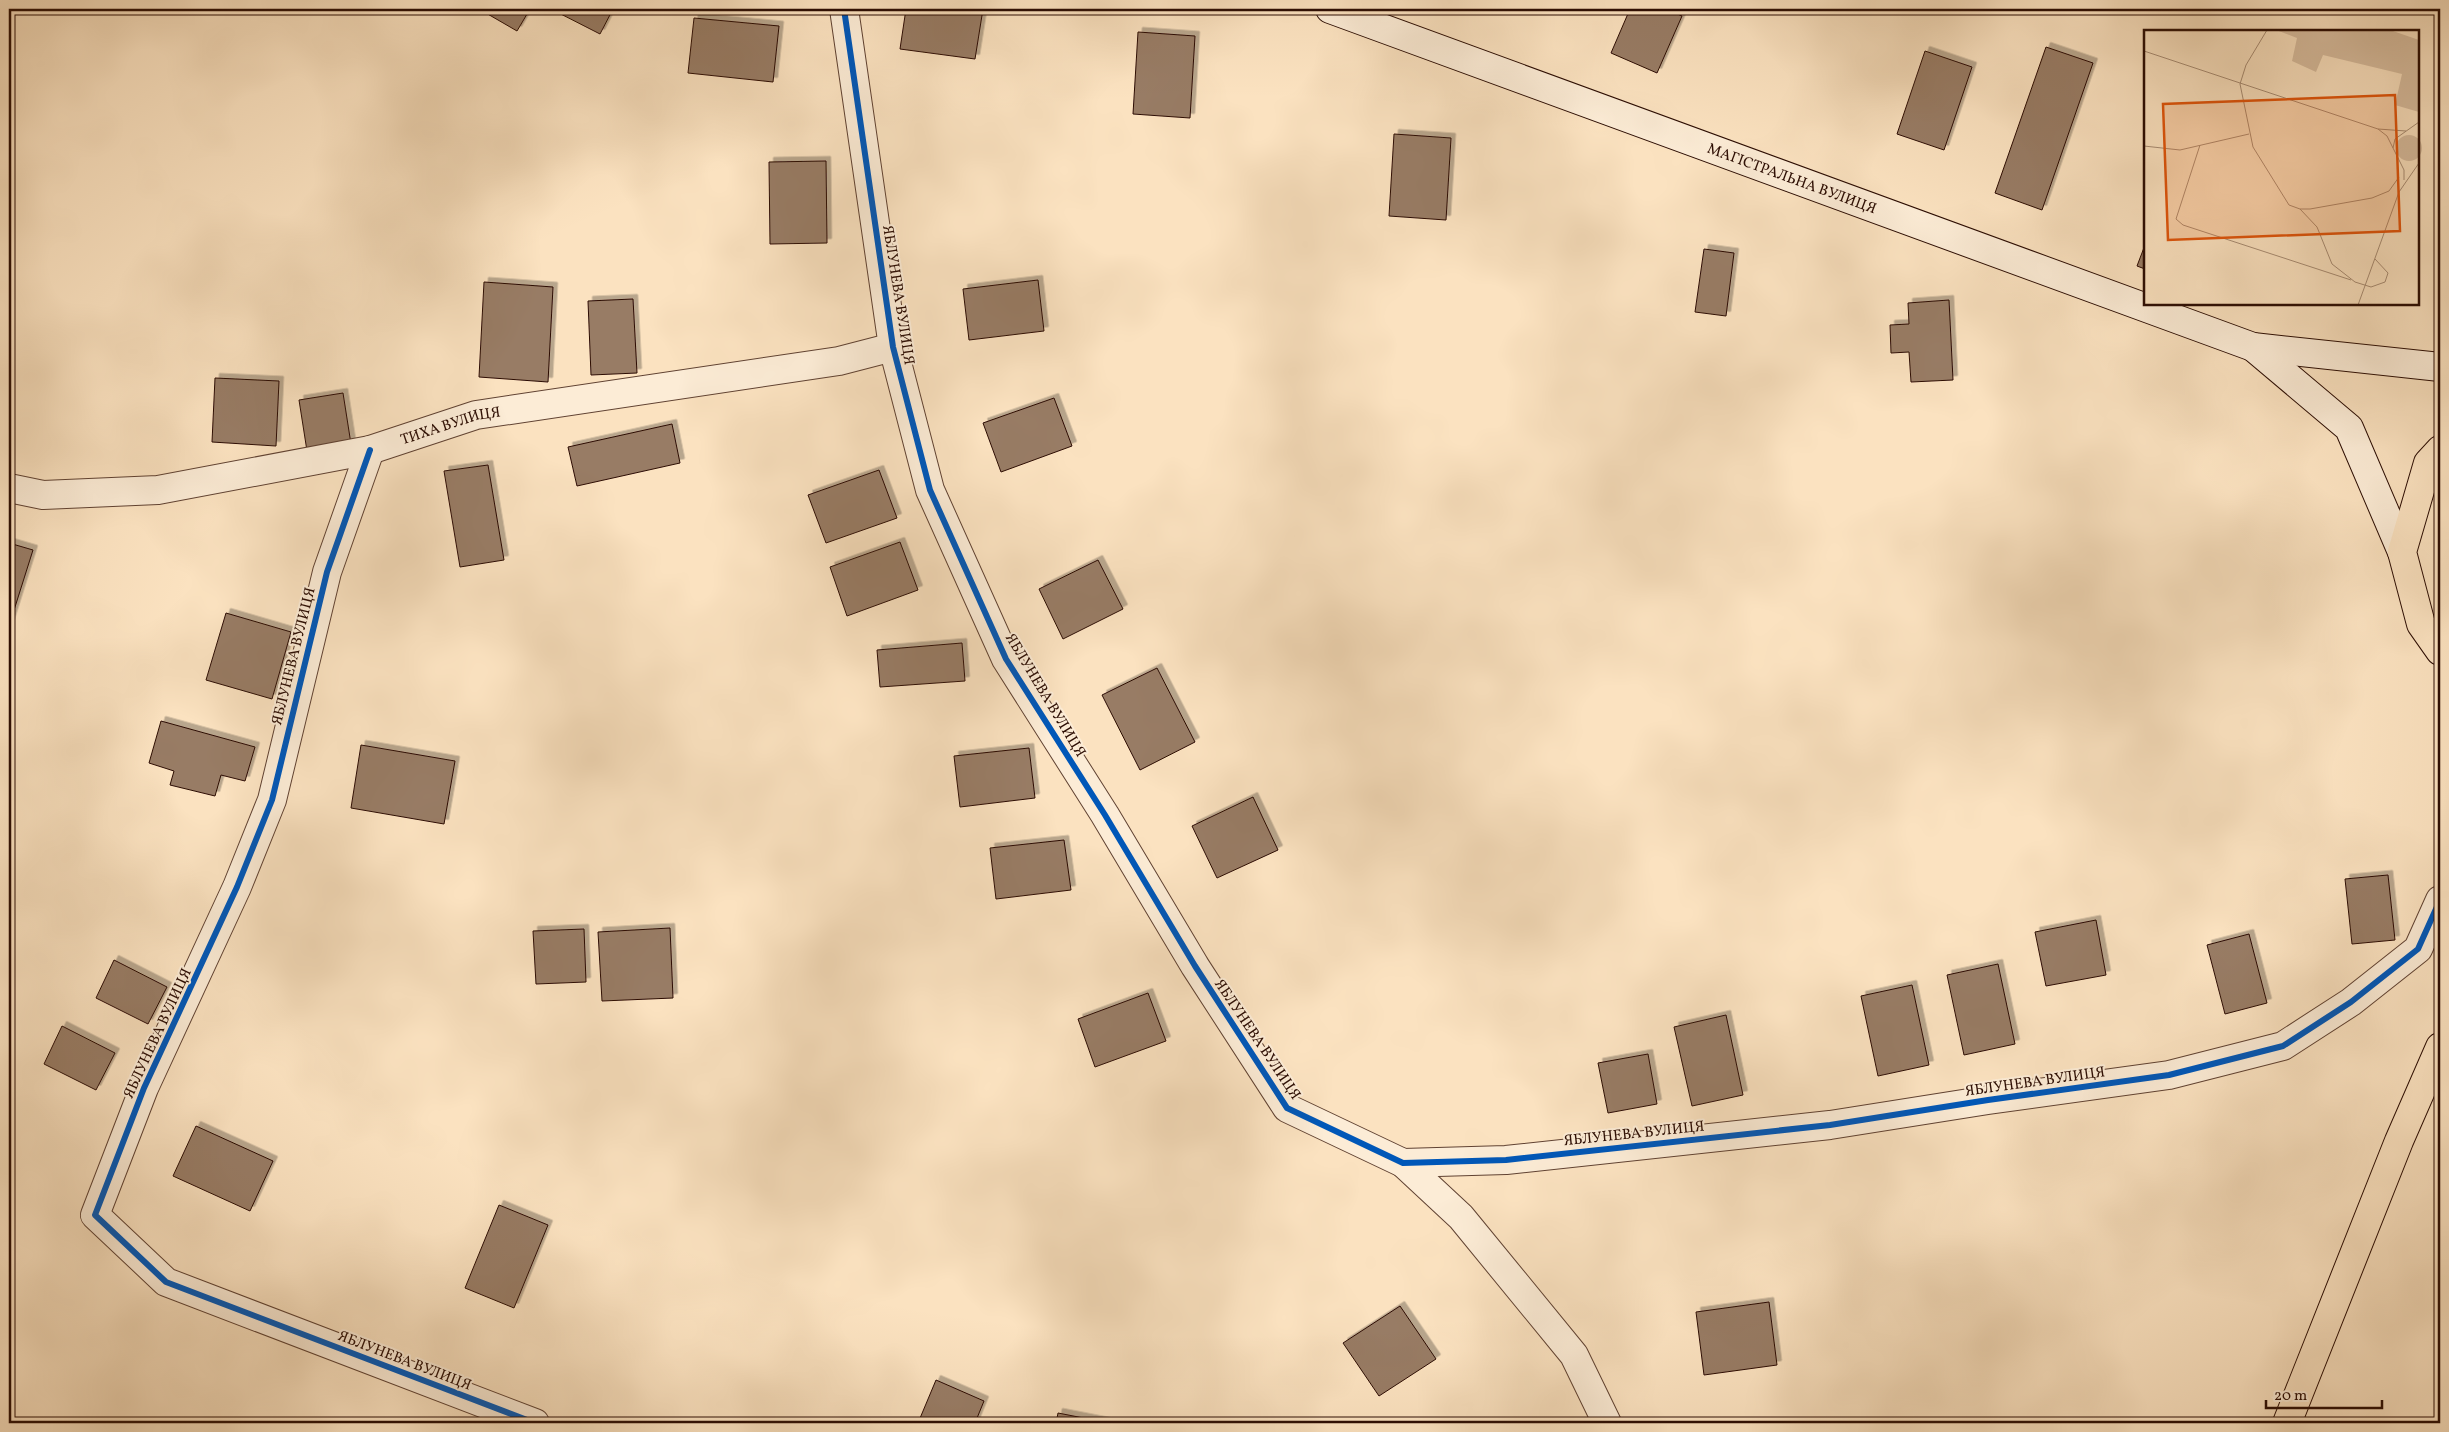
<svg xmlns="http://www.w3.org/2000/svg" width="2449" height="1432" font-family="Vollkorn,serif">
<defs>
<filter id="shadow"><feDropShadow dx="4.5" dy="-4.5" stdDeviation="0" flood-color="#0004"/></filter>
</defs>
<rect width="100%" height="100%" fill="#fbe2c0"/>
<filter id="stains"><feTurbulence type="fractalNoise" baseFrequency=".004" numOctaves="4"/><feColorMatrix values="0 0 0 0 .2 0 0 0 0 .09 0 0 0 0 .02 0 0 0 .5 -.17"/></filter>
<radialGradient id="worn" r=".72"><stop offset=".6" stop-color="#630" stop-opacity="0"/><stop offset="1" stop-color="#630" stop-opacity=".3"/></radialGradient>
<!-- building -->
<g fill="#987c65" stroke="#2c0d03" filter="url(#shadow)">
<polygon points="479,9 530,9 517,31"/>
<polygon points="551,9 613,9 600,34"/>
<polygon points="906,9 983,9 975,59 900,49"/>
<polygon points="1630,9 1666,9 1682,16 1657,73 1611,53"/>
<polygon points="694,18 779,26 773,82 688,73"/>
<polygon points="1138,32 1195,36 1190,118 1133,114"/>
<polygon points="2046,47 2093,63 2042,210 1995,193"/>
<polygon points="1925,51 1972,67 1944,150 1897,134"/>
<polygon points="1394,134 1451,138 1446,220 1389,216"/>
<polygon points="826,161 827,243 770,244 769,162"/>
<polygon points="2145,245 2145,269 2137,266"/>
<polygon points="1704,249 1734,253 1726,316 1695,312"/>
<polygon points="1038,280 1044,331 969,340 963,289"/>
<polygon points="484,282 553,287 548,382 479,377"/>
<polygon points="633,299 637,373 591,375 588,301"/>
<polygon points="1949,300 1953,380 1911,382 1909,352 1891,353 1890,325 1909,324 1908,303"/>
<polygon points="215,378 279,381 276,446 212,442"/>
<polygon points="343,393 351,444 307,451 299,400"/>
<polygon points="1054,398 1072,446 1001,472 983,423"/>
<polygon points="672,424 680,463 577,486 568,447"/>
<polygon points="488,465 504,560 460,567 444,471"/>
<polygon points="879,470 897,518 826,543 808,495"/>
<polygon points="900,542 918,590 847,616 830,567"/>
<polygon points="9,543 33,550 9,626"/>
<polygon points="1098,560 1123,609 1063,639 1039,589"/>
<polygon points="226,613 291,632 272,699 206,680"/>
<polygon points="962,643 965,681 880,687 877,650"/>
<polygon points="1157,668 1195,742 1140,770 1102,695"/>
<polygon points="161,721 255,747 245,781 221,775 215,796 170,785 174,771 149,763"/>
<polygon points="361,745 455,761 444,824 351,808"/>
<polygon points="1029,748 1035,798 960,807 954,756"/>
<polygon points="1253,797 1278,850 1217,878 1192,826"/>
<polygon points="1064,840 1071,890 996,899 990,848"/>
<polygon points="2388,875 2395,940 2352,944 2345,879"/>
<polygon points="2096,920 2106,975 2046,986 2035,932"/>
<polygon points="670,928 673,998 602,1001 598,932"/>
<polygon points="584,929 586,982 536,984 533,931"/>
<polygon points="2249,934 2267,1003 2225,1014 2207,945"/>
<polygon points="114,960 167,987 148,1024 96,998"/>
<polygon points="1998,964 2015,1044 1964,1055 1947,975"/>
<polygon points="1912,985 1929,1065 1878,1076 1861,996"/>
<polygon points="1148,993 1166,1041 1095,1067 1078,1019"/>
<polygon points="1726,1015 1743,1095 1692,1106 1674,1027"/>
<polygon points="62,1026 115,1053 96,1090 44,1064"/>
<polygon points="1648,1054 1657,1104 1608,1113 1598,1063"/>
<polygon points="196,1126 273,1161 250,1211 173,1176"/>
<polygon points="499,1205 548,1225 514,1308 465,1288"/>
<polygon points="1769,1302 1777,1365 1704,1375 1696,1312"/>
<polygon points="1400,1306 1436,1359 1379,1396 1343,1343"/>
<polygon points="936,1380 984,1401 975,1423 918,1423"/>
<polygon points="1058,1413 1109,1423 1056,1423"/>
</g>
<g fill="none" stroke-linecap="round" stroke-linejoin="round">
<defs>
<g id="street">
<polyline points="844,9 893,347 930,490 1006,659 1105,815 1195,966 1287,1108 1403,1163 1506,1160 1830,1125 1988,1100 2169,1075 2283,1046 2351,1002 2418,949 2440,900"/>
<polyline points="370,450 327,572 272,800 237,887 144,1088 95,1215 166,1282 535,1423"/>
<path id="s1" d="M9,488L43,495L158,490L370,450L476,415L839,361L893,347"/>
<polyline points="1403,1163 1461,1217 1574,1355 1607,1423"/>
</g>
<g id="secondary">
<path id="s2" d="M1330,9L2253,347L2440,367"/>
<polyline points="2253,347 2349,428 2402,552"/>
</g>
<g id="highway">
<polyline points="2440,450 2428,463 2402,552 2421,624 2440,651"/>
<polyline points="2287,1423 2399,1141 2440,1047"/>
</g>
</defs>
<!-- street casing -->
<use href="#street" stroke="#604232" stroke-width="30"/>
<!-- secondary casing -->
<use href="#secondary" stroke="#2c0d03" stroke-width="30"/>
<!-- highway casing -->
<use href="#highway" stroke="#2c0d03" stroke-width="30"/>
<!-- street -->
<use href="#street" stroke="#fcecd6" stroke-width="28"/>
<!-- secondary -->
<use href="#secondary" stroke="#fcecd6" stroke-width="28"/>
<!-- highway -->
<use href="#highway" stroke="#fbe2c0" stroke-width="28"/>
<defs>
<g id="cycleway">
<polyline points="844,9 893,347 930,490 1006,659 1105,815 1195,966 1287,1108 1403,1163 1506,1160 1830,1125 1988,1100 2169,1075 2283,1046 2351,1002 2418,949 2440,900"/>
<polyline points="370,450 327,572 272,800 237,887 144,1088 95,1215 166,1282 535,1423"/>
</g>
</defs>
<!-- cycleway casing -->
<use href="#cycleway" stroke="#fcecd6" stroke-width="9"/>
<!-- cycleway -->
<use href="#cycleway" stroke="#0057b8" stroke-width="6"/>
</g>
<g text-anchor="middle" stroke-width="4" stroke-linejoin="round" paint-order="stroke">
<!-- street labels -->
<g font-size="15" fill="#2c0d03" stroke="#fcecd6">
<text dy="5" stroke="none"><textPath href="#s2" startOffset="492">МАГІСТРАЛЬНА ВУЛИЦЯ</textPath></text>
<text transform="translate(899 295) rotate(81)" y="5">ЯБЛУНЕВА ВУЛИЦЯ</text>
<text dy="5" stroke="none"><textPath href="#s1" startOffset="450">ТИХА ВУЛИЦЯ</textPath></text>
<text transform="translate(293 656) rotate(-76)" y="5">ЯБЛУНЕВА ВУЛИЦЯ</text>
<text transform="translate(1046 695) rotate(59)" y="5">ЯБЛУНЕВА ВУЛИЦЯ</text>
<text transform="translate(157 1033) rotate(-65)" y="5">ЯБЛУНЕВА ВУЛИЦЯ</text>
<text transform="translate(1258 1039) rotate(56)" y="5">ЯБЛУНЕВА ВУЛИЦЯ</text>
<text transform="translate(2035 1081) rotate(-8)" y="5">ЯБЛУНЕВА ВУЛИЦЯ</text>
<text transform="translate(1634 1133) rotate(-6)" y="5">ЯБЛУНЕВА ВУЛИЦЯ</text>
<text transform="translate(405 1360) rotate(21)" y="5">ЯБЛУНЕВА ВУЛИЦЯ</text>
</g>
</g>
<!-- overview -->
<g transform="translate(2144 30)">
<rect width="275" height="275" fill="#fbe2c0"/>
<path d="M132,0H246L275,10V82L251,75L258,44L179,25L172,42L148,31L153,8ZM252 118a13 13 0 1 1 26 0a13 13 0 1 1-26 0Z" fill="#d8bea0"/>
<path fill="none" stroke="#a88d74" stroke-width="1" d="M123,0L102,35L96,54L109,117L145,175L156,179H166L228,168L245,161L255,147M0,21L234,99L262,101M234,99L243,106L249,118M56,115L32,189L39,195L207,250M0,116L36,120L105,104M260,150V140L249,118L251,109L275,92M156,179L173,197L188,234L211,252L227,257L241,252L244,243L231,229M214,275L255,162L275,133"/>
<path fill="#df550c" fill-opacity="0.15" stroke="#df550c" stroke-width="2.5" d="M251,65L256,201L24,210L19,74Z"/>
<rect width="275" height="275" fill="none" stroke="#2c0d03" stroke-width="2.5"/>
</g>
<!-- margin -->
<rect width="2449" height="1432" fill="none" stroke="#fbe2c0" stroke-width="30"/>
<rect x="10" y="10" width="2429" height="1412" fill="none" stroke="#2c0d03" stroke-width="2.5"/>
<rect x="15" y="15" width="2419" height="1402" fill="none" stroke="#2c0d03"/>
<!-- scale -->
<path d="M2266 1400v8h116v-8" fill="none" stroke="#2c0d03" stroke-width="2.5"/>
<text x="2274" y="1400" font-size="15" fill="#2c0d03" stroke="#fcecd6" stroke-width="4" paint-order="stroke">20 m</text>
<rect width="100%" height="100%" filter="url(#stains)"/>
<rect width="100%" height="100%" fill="url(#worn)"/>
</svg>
